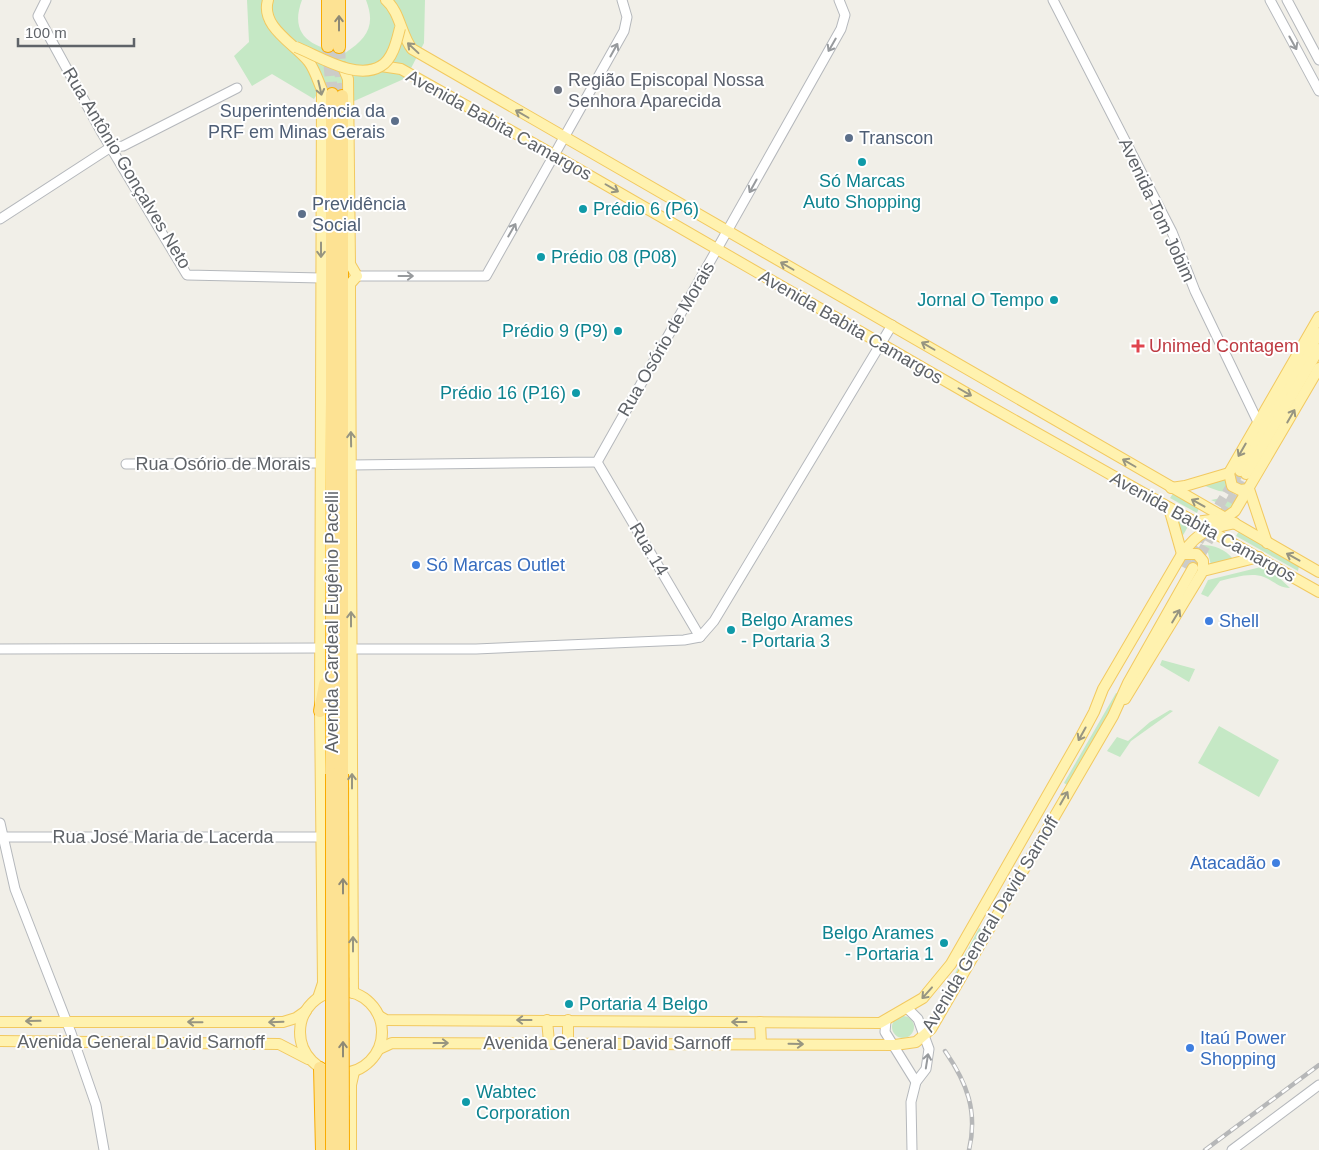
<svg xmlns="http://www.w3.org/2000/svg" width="1319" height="1150" font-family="Helvetica,sans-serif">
<rect width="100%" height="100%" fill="#f1efe8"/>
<!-- green -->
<g fill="#c5e8c5">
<path d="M247,0H302C288,37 314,48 345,53C367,38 376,26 366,0H425L424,43L406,78L352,102L351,83H324L314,99L272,74L252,86L234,56L249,42Z"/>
<polygon points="1226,478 1243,494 1219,491 1205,486"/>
<polygon points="1174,492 1199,508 1197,513 1170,498"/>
<polygon points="1221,498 1237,502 1229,508 1211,500"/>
<polygon points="1177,517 1190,523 1182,537"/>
<polygon points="1239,531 1299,566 1298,571 1236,536"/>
<path d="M1202,545C1214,545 1225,549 1233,559L1211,565L1208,553L1199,547Z"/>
<path d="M1261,567L1272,571L1290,588C1279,588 1274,581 1264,577C1250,572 1234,578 1220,581L1208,597L1201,594L1208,580Z"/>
<polygon points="1162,660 1195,669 1189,682 1160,665"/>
<polygon points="1116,693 1119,694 1116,701 1069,786 1064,783"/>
<polygon points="1170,710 1173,711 1131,741 1120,757 1107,751 1117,737 1128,741 1150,722"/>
<polygon points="1219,726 1279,760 1259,797 1198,763"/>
<polygon points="979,928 986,931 946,996 951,981"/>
<circle cx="903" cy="1027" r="11"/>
</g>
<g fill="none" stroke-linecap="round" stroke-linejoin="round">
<!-- major-tunnel -->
<g stroke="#ccccc8" stroke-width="10" stroke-dasharray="10 5" stroke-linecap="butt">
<polyline points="1211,519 1240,471"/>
<polyline points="1183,567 1203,534"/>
<polyline points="1193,568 1246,474"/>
</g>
<!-- highway-tunnel -->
<g stroke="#ccccc8" stroke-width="12" stroke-dasharray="12 6" stroke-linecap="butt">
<polyline points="328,46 332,94"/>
<polyline points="339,47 342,96"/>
</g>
<defs>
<g id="minor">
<polyline points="46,0 38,16 102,133 187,275 321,278"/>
<polyline points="1053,0 1172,232 1195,291 1258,422"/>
<polyline points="1270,0 1319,91"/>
<polyline points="1287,0 1319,60"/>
<polyline points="0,219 111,147 123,146 237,88"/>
<polyline points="357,276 486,276 624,31 627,17 622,0"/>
<polyline points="597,462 700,637"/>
<polyline points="126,464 320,463"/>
<polyline points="351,465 597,462 841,29 845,15 839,0"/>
<polyline points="0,649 320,648"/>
<polyline points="351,649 476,649 684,640 700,637 714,621 892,325"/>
<polyline points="0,823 15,889 71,1033 96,1105 104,1150"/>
<polyline points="4,837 322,837"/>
<polyline points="908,1009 918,1019 929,1049 926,1069 916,1082 911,1102 912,1150"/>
<polyline points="886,1021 885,1032 916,1082"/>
<polyline points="1232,1150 1319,1085"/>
</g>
<g id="major">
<path d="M268,0C260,27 295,44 309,62C315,70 318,81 322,90L320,711L323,983L318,998"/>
<path d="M386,0C400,12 401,35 412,49L1319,572"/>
<polyline points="381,66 401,69 554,155 982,402 1319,592"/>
<polyline points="343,67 348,79 350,264 357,276 350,284 350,294 353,993"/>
<polyline points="1240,471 1319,333"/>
<polyline points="1246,474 1319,349"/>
<polyline points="1171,488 1185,486 1229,473"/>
<polyline points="1249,489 1240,490 1232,486 1229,473 1319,317"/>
<polyline points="1249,489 1267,543"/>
<polyline points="1169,508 1182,554"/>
<polyline points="1196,522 1225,518 1235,511 1319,368"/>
<polyline points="1182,554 1197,554 1203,561 1203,571"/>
<polyline points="1125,699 1203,571 1259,557"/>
<circle cx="341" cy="1032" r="41"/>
<path d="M379,1016L386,1020L880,1023L923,998L951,964L1079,740L1094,712L1103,689L1182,554C1199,531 1208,528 1235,523"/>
<polyline points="547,1020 549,1042"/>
<polyline points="0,1022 283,1022 296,1018 306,1011"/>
<polyline points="760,1022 761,1044"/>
<polyline points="0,1041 279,1044 308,1059"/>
<polyline points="568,1043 568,1020"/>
<polyline points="379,1049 392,1043 895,1045 916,1042 931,1029 1113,716 1128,683 1193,568"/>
<polyline points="351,1150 351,1085 354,1072"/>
</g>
<g id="highway">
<polyline points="328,0 328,46"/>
<polyline points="339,47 339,0"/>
<polyline points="342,96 342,774"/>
<polyline points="320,711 325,684"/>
<polyline points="332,774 332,94"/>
<polyline points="320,1068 322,1150"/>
</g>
</defs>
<!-- minor casing -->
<use href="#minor" stroke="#b5b8bc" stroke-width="11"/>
<!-- major casing -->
<use href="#major" stroke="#f2c960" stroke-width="12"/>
<!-- highway casing -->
<use href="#highway" stroke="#f9ab00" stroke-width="14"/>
<!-- minor -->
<use href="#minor" stroke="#fff" stroke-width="9"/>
<!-- major -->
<use href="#major" stroke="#fff2af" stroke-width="10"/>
<!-- highway -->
<use href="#highway" stroke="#fde293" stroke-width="12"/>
<defs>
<g id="rail">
<path d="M945,1051C967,1083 978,1111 969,1150"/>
<polyline points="1205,1150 1319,1065"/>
</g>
</defs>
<!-- rail casing -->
<use href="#rail" stroke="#b6b7b8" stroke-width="4.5"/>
<!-- rail -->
<use href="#rail" stroke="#fff" stroke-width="2.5" stroke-dasharray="8" stroke-linecap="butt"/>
<defs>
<path id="major-bridge" d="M296,47C319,56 356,81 381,66C393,59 397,40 400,28"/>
<g id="highway-bridge">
<polyline points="342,774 343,1150"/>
<polyline points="332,1150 332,774"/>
</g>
</defs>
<!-- major-bridge casing -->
<use href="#major-bridge" stroke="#f2c960" stroke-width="12" stroke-linecap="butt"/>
<!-- highway-bridge casing -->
<use href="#highway-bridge" stroke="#f9ab00" stroke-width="14" stroke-linecap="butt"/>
<!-- major-bridge -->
<use href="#major-bridge" stroke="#fff2af" stroke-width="10"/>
<!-- highway-bridge -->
<use href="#highway-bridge" stroke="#fde293" stroke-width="12"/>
</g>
<!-- one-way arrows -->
<defs><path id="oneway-shaft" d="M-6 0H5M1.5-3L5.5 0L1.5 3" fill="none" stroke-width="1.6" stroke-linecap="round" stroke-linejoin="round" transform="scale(1.25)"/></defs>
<g stroke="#8e8975">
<use href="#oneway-shaft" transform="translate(339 23) rotate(-90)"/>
<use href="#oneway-shaft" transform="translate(343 886) rotate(-90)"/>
<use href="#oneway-shaft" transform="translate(343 1049) rotate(-90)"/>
</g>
<g stroke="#979a9d">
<use href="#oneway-shaft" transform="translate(1293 43) rotate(61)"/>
<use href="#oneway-shaft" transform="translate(832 45) rotate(120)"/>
<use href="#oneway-shaft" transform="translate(614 50) rotate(-61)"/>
<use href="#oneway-shaft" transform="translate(753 186) rotate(119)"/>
<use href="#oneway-shaft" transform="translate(512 230) rotate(-60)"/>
<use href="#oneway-shaft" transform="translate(406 276)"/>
<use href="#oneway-shaft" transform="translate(927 1061) rotate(-81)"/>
</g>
<g stroke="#979581">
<use href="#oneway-shaft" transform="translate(413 48) rotate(-137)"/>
<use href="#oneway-shaft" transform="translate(320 88) rotate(77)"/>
<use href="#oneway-shaft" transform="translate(522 114) rotate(-150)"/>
<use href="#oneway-shaft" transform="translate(612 188) rotate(30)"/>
<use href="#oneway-shaft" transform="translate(321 250) rotate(90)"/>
<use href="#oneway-shaft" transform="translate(787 266) rotate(-150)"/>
<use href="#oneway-shaft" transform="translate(928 346) rotate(-150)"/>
<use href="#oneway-shaft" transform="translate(965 392) rotate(30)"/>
<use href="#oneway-shaft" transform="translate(1291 416) rotate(-60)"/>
<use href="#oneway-shaft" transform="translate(351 439) rotate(-91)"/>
<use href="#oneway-shaft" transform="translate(1242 450) rotate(120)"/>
<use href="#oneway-shaft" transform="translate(1129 463) rotate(-150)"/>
<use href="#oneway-shaft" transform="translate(1198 503) rotate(-151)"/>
<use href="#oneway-shaft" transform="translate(1293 557) rotate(-151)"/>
<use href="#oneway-shaft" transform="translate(1176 616) rotate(-59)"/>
<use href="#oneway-shaft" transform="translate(351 619) rotate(-90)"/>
<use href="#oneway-shaft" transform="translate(1082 734) rotate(119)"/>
<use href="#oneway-shaft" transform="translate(352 781) rotate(-90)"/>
<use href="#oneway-shaft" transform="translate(1064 798) rotate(-60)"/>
<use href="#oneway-shaft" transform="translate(353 944) rotate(-90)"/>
<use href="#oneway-shaft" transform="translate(927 993) rotate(132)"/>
<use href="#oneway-shaft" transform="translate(524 1020) rotate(180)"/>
<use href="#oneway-shaft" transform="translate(33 1021) rotate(179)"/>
<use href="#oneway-shaft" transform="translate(195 1022) rotate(-179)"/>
<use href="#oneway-shaft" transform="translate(276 1022) rotate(178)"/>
<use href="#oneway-shaft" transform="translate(739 1022) rotate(-180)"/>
<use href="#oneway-shaft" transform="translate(441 1043)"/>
<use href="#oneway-shaft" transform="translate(796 1044) rotate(1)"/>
</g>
<!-- markers -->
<circle fill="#6b7280" stroke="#fff" stroke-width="2" cx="558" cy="90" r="5"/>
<g fill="#5c6f8a" stroke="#fff" stroke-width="2">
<circle cx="395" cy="121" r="5"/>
<circle cx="849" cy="138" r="5"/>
<circle cx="302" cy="214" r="5"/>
</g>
<g fill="#0f9aa8" stroke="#fff" stroke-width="2">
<circle cx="862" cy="162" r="5"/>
<circle cx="583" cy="209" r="5"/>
<circle cx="541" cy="257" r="5"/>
<circle cx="1054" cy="300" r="5"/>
<circle cx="618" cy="331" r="5"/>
<circle cx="576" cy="393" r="5"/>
<circle cx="731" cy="630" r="5"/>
<circle cx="944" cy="943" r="5"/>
<circle cx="569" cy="1004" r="5"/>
<circle cx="466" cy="1102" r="5"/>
</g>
<path fill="#e0444e" stroke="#fff" stroke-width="2" d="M1135.5 338.5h5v5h5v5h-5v5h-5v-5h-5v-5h5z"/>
<g fill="#3f7fe0" stroke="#fff" stroke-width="2">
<circle cx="416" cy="565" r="5"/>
<circle cx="1209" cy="621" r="5"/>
<circle cx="1276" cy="863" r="5"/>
<circle cx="1190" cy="1048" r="5"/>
</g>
<g text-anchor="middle" stroke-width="4" stroke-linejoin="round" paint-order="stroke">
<!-- worship labels -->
<g font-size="18" fill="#5b616d" stroke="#fff" text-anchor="start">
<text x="568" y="86">Região Episcopal Nossa<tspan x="568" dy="21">Senhora Aparecida</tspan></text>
</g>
<!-- service labels -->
<g font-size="18" fill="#4e5e75" stroke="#fff" text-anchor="start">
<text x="385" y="117" text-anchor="end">Superintendência da<tspan x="385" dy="21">PRF em Minas Gerais</tspan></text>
<text x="859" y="144">Transcon</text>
<text x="312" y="210">Previdência<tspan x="312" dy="21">Social</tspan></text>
</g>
<!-- street labels -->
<g font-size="18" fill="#5f6368" stroke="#fff">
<text transform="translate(499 125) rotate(29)" y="6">Avenida Babita Camargos</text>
<text transform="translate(127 168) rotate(59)" y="6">Rua Antônio Gonçalves Neto</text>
<text transform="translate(1157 210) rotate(65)" y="6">Avenida Tom Jobim</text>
<text transform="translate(851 327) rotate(30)" y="6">Avenida Babita Camargos</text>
<text transform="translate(666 339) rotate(-60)" y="6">Rua Osório de Morais</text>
<text x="223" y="470">Rua Osório de Morais</text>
<text transform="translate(1203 527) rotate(29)" y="6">Avenida Babita Camargos</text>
<text transform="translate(649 549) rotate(59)" y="6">Rua 14</text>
<text transform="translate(332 622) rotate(-90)" y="6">Avenida Cardeal Eugênio Pacelli</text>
<text x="163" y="843">Rua José Maria de Lacerda</text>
<text transform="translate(990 924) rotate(-59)" y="6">Avenida General David Sarnoff</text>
<text x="141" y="1048">Avenida General David Sarnoff</text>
<text x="607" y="1049">Avenida General David Sarnoff</text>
</g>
<!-- culture labels -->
<g font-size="18" fill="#0d838f" stroke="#fff" text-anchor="start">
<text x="862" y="187" text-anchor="middle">Só Marcas<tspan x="862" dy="21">Auto Shopping</tspan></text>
<text x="593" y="215">Prédio 6 (P6)</text>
<text x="551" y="263">Prédio 08 (P08)</text>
<text x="1044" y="306" text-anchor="end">Jornal O Tempo</text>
<text x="608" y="337" text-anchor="end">Prédio 9 (P9)</text>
<text x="566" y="399" text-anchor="end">Prédio 16 (P16)</text>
<text x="741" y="626">Belgo Arames<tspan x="741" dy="21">- Portaria 3</tspan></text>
<text x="934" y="939" text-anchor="end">Belgo Arames<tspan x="934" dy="21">- Portaria 1</tspan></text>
<text x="579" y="1010">Portaria 4 Belgo</text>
<text x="476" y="1098">Wabtec<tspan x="476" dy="21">Corporation</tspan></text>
</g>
<!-- health labels -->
<g font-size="18" fill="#be3a42" stroke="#fff" text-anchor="start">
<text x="1149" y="352">Unimed Contagem</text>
</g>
<!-- shop labels -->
<g font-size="18" fill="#366cbe" stroke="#fff" text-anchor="start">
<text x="426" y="571">Só Marcas Outlet</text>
<text x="1219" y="627">Shell</text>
<text x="1266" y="869" text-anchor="end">Atacadão</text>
<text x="1200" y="1044">Itaú Power<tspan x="1200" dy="21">Shopping</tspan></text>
</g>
</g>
<!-- scale -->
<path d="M18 38v8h116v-8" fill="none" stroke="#5f6368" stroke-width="2.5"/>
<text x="25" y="38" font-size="15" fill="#5f6368" stroke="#ffffff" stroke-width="4" paint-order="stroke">100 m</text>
</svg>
